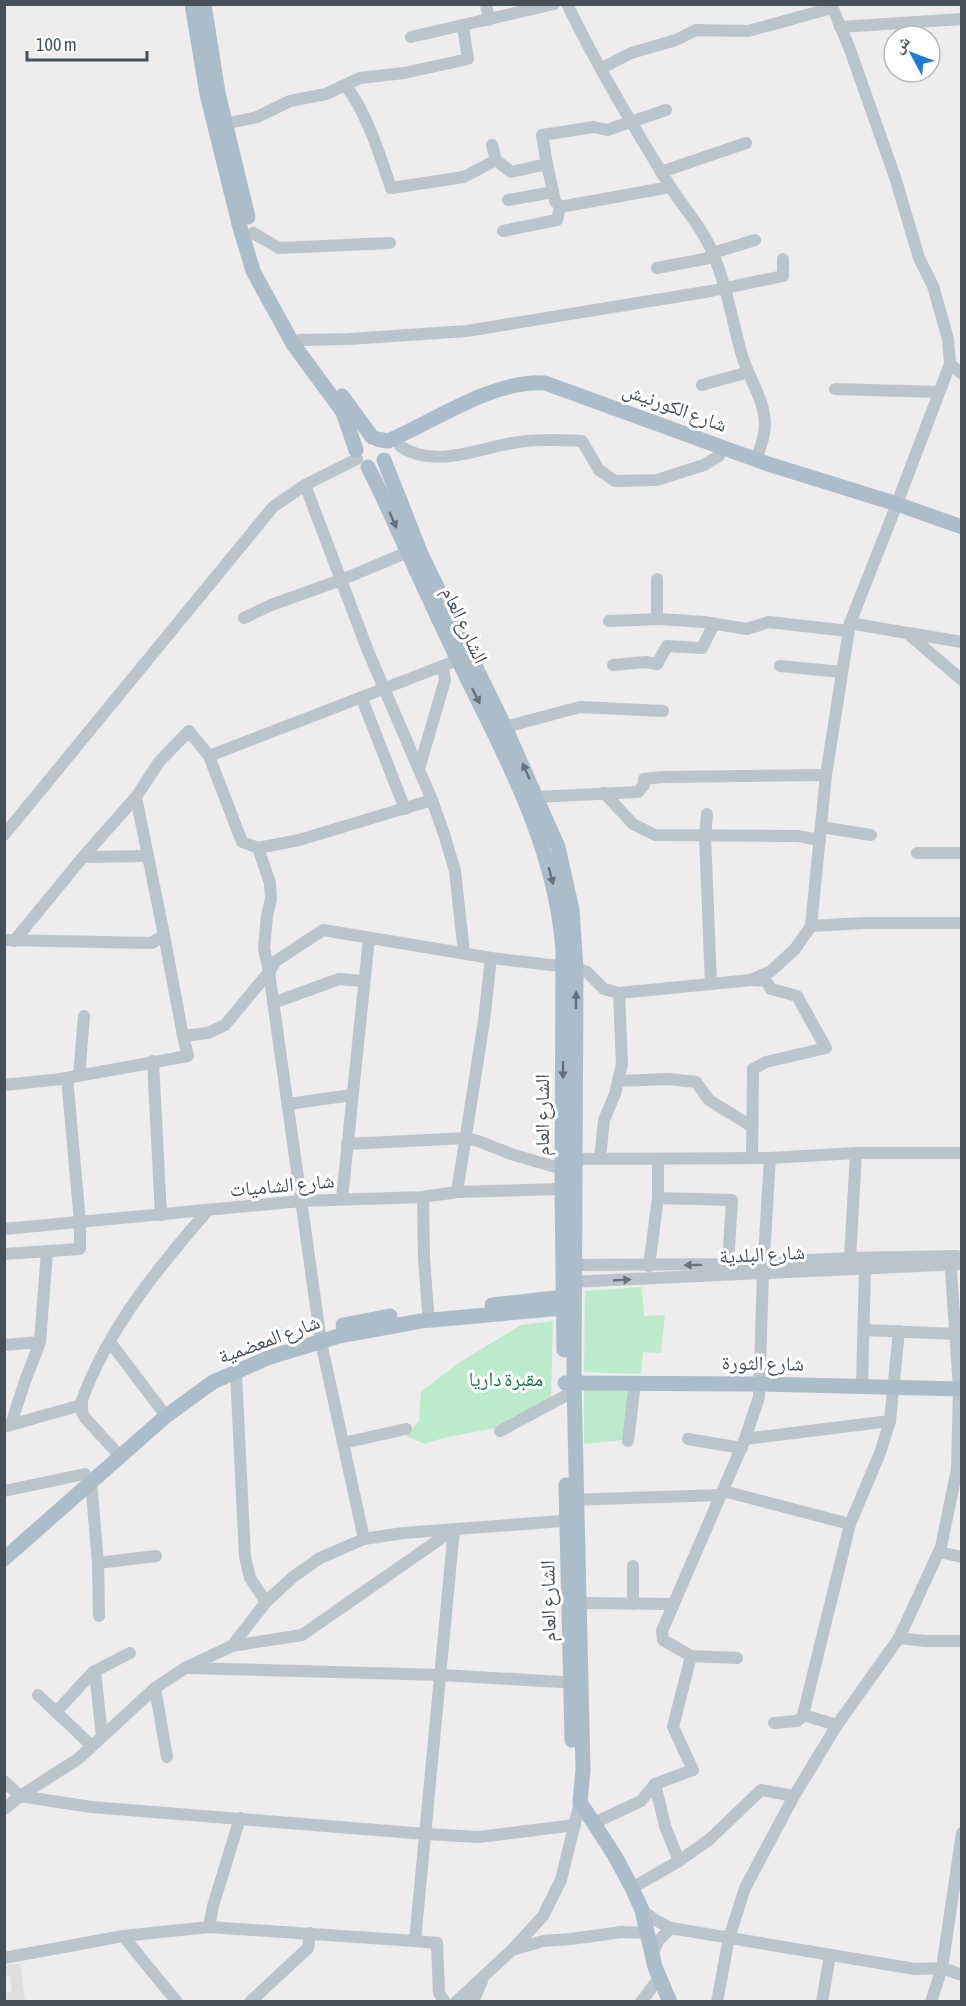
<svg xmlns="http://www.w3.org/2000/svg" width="966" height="2006" font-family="'Asap Condensed','Noto Naskh Arabic',sans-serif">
<rect width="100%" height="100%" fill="#eeecec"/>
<!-- education -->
<polygon fill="#dfdddd" points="20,1964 25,2001 5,2001 5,1993 12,1992 10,1976 5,1976 5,1965"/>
<!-- green -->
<g fill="#bbebca">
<polygon points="642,1287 644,1316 665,1315 661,1353 643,1352 641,1374 584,1372 585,1291"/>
<polygon points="553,1321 551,1398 500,1427 443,1438 425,1444 406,1436 419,1421 421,1392 460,1362 521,1325"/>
<polygon points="584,1390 632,1391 623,1440 584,1444"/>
</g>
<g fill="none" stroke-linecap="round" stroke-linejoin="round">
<!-- minor -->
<g stroke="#bac4cb" stroke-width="12">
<polyline points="486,4 489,20"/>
<path d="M567,4C597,66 632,124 668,183C681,205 699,223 710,247C726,281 731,316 741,352C747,376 765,399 765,425C765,437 760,448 756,460"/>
<polyline points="831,4 849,47 895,177 919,258 933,286 948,339 950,364 962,374"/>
<polyline points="840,27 962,19"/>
<polyline points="411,37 554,4"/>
<polyline points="602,68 631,53 676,40 696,30 748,31 832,8"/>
<path d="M345,86C364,105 382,161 391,188L464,177L496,160L511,172L547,164L555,201L560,207L670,187"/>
<polyline points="225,124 257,117 290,101 326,94 360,78 404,73 468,59 463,27"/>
<polyline points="492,145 496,160"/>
<polyline points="547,164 542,135 594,127 607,130 666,110"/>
<polyline points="661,172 746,143"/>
<polyline points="508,200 553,192"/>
<polyline points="503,231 557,220 560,207"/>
<polyline points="253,233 279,248 390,243"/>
<polyline points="713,253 755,240"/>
<polyline points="657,268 714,257"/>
<polyline points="300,340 349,339 467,331 711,291 783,276 783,259"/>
<polyline points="702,385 748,372"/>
<polyline points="835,389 939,392"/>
<path d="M400,446C433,469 477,449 512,443C534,439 559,440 582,441L599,470L615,481L657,480L704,465L719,456"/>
<polyline points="305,485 368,651 432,800 444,834 455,871 464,953"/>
<polyline points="244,618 271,605 341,580 408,552"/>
<polyline points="657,619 657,579"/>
<polyline points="609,621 660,619 704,622 747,629 769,622 848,631"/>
<polyline points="850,623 907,633 962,680"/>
<polyline points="909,633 962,642"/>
<polyline points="613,665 646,662 657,664 667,646 702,648 714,624"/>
<polyline points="780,666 842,672"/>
<polyline points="362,699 405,809"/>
<polyline points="505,727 580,707 663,711"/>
<polyline points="209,756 458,660"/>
<polyline points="419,769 445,680 443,666"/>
<polyline points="604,793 633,824 655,835 798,836 820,840"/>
<polyline points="537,797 638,792 644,785 644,779 663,777 826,775"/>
<polyline points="707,814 705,836 711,984"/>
<polyline points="821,827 871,835"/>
<polyline points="4,835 273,507 305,485 357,459"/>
<polyline points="258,848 299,840 432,800"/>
<polyline points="917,853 962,853"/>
<polyline points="83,857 148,856"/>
<polyline points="811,926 865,923 962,923"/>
<polyline points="164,935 183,1036"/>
<polyline points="4,940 152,943 164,935 136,797 159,762 189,731 209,756 242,842 258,848 270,883 271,899 267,916 264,948 269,972 225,1025 208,1033 183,1036 188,1056 61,1079 4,1085"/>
<polyline points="14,941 83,857 136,797"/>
<polyline points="273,1003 339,979 363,981"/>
<polyline points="153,1061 161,1215"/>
<polyline points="79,1076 84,1016"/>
<polyline points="618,1081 668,1079 696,1082 709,1100 751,1126"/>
<polyline points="288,1104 352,1095"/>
<polyline points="347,1144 466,1138 478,1141 514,1155 563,1169"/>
<polyline points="752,1158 753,1069 766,1062 826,1048 797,996 771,989 766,981 752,980"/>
<polyline points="600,1159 604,1120 615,1094 622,1064 619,993"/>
<polyline points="567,1161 574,1159 770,1158 856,1153 962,1153"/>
<polyline points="457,1192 484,1021 491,958"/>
<polyline points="423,1197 424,1258 428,1311"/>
<polyline points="658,1198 732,1200 728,1264"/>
<polyline points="342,1199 369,938"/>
<polyline points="4,1229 302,1201 423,1197 457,1192 562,1189"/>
<polyline points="4,1254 80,1249 80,1222 67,1078"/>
<polyline points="850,1258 856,1153"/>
<polyline points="567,1265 728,1264 850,1258 957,1256"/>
<polyline points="649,1266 658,1198 658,1159"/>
<polyline points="568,1282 962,1264"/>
<polyline points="864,1330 956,1334"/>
<polyline points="110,1342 166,1416"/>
<polyline points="4,1345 40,1342"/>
<polyline points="236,1373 245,1557 250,1578 266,1602"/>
<polyline points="862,1387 865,1267"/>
<polyline points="11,1424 25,1381 40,1342 47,1251"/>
<polyline points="7,1426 81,1405"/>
<polyline points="500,1431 565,1396"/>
<polyline points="688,1439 742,1448"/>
<polyline points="745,1439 890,1421"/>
<polyline points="628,1441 635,1383"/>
<polyline points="343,1443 406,1429"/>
<path d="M120,1456L85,1418L82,1412V1400C109,1327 158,1268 208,1210"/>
<polyline points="91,1482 98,1563 99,1616"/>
<polyline points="4,1491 85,1474"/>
<polyline points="723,1491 850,1524"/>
<polyline points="569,1500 721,1495"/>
<polyline points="364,1539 321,1342 269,972 276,961 323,930 491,958 576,968 587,972 604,989 619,993 751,980 771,971 795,949 811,926 826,775 850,623 893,514 950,364"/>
<polyline points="939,1552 962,1557"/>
<polyline points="98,1563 156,1556"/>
<polyline points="580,1603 674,1604"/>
<polyline points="633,1604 633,1566"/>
<polyline points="899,1638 925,1641 962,1641"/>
<polyline points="232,1646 302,1635 453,1530"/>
<polyline points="691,1656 737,1658"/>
<polyline points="189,1668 441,1675 579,1683"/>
<polyline points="95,1671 102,1737"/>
<polyline points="155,1688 167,1757"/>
<polyline points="38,1695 92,1746"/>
<polyline points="56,1712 93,1672 130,1653"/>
<polyline points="774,1723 797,1721 805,1715"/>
<polyline points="837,1725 803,1715 850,1524 880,1453 890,1421 899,1331"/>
<polyline points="4,1781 20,1796 91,1807 426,1834 479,1837 575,1825"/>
<polyline points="4,1809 20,1796 78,1759 155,1688 185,1668 232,1646 266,1602 293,1577 320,1558 364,1539 403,1533 576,1520"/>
<polyline points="594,1823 641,1801 655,1784"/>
<polyline points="679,1861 665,1826 655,1784 693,1770 673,1727 691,1656 663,1640 662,1631 745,1439 759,1397 763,1273 770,1158"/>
<polyline points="632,1888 679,1861 710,1839 761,1790 794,1796"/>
<polyline points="642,1910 655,1920 671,1928"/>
<polyline points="209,1927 213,1906 240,1818"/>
<polyline points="123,1936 177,2002"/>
<polyline points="415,1941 437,1943 439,1993 445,2002"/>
<polyline points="512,1950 543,1916 561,1880 580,1802"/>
<polyline points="652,1956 658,1941 671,1928 915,1969 942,1968 962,1975"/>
<polyline points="4,1958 123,1936 209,1927 415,1941 454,1529"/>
<polyline points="250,2002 308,1948 310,1933"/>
<polyline points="456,2002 512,1950 543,1941 571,1939 621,1932 647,1933"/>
<polyline points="473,2002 482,1981"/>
<polyline points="641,2002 659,1978"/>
<polyline points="717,2002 729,1938 745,1888 794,1796 837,1725 899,1638 941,1547 957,1469 959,1389 950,1256"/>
<polyline points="822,2002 830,1955"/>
<polyline points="931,2002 942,1968 962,1833"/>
</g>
<!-- major -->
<g stroke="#acbdca" stroke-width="15">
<polyline points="192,4 207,94 239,224 253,271 293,344 343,412 356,450"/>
<polyline points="204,4 218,93 248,217"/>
<polyline points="342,396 372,437"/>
<path d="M377,439L388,441C437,420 492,380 545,383L768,464L897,504L962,527"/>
<polyline points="384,460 421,554 505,727 558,847 572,910 576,968 574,1382 583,1770 580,1802 615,1856 632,1888 642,1910 655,1967 670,2002"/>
<path d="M368,467L379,489C406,547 431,605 459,662C504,754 556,847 563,951L562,1189L564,1350"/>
<polyline points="492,1305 572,1296"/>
<polyline points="343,1325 390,1316"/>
<polyline points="565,1383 760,1384 962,1389"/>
<polyline points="566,1485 572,1740"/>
<polyline points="4,1559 166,1416 213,1382 270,1357 339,1336 421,1321 574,1307"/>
</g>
</g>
<!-- one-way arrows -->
<defs><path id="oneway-solid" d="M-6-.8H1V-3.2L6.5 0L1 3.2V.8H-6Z" transform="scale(1.5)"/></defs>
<g fill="#64717a">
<use href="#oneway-solid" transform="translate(393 520) rotate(66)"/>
<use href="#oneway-solid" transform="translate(476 696) rotate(63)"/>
<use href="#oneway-solid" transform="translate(526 771) rotate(-114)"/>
<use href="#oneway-solid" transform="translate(551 876) rotate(75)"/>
<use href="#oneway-solid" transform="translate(576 1000) rotate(-89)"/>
<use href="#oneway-solid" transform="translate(563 1070) rotate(90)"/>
</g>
<g fill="#68737a">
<use href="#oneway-solid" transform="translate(693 1265) rotate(179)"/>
<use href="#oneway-solid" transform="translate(622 1280) rotate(-3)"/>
</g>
<g text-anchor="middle" stroke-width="6" stroke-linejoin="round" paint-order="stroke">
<!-- street labels -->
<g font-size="20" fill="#455058" stroke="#fff">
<text transform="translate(675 407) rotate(20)" y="7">شارع الكورنيش</text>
<text transform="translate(465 625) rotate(65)" y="7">الشارع العام</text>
<text transform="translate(542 1115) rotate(-90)" y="7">الشارع العام</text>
<text transform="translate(282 1185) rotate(-5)" y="7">شارع الشاميات</text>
<text transform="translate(762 1254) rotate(-3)" y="7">شارع البلدية</text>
<text transform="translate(269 1339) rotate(-20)" y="7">شارع المعضمية</text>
<text transform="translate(763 1363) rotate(1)" y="7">شارع الثورة</text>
<text transform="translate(548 1601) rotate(-91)" y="7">الشارع العام</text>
</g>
<!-- park labels -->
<g font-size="20" fill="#1a7542" stroke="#fff">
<text x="506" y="1386">مقبرة داريا</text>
</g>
</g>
<!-- border -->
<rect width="966" height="2006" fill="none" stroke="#455058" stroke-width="12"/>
<!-- north arrow -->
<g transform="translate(912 54) rotate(311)"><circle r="28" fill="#ffffff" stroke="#b5b9bc" stroke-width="1.5"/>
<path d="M0-4.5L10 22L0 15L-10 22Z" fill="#217ad3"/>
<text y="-9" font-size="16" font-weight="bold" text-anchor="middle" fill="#455058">ش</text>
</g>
<!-- scale -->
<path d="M27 51v9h120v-9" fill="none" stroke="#455058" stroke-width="3"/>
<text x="36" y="51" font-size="18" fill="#455058" stroke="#ffffff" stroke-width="4.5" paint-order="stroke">100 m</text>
</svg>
